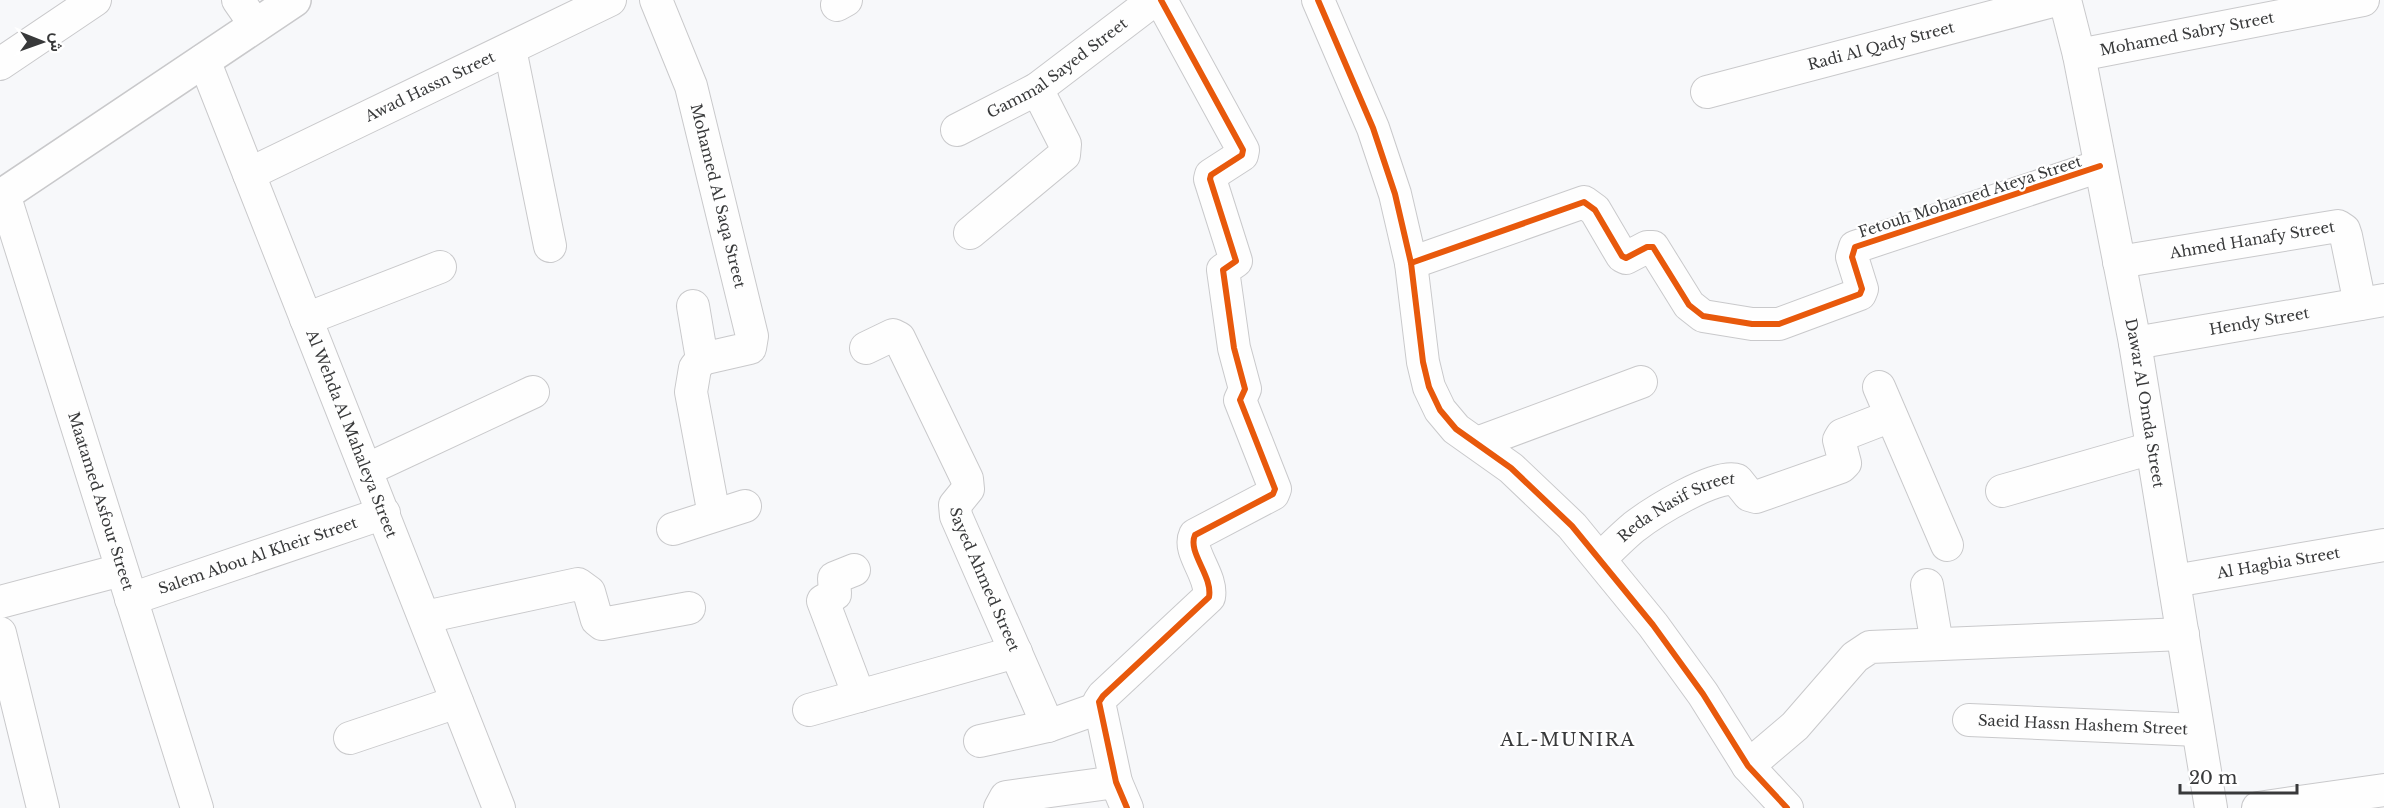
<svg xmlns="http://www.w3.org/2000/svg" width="2384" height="808" font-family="'Libre Baskerville',Vazirmatn,serif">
<rect width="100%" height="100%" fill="#f7f8fa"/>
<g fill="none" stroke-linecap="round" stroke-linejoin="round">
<defs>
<g id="minor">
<polyline points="238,0 256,26"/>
<path id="s1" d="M656,0L691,86L752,336L750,348L702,359L695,368L691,392L714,515"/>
<polyline points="1318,0 1373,128 1395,194 1411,263 1423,362 1429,387 1440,410 1456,429 1511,468 1572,526 1653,625 1703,694 1748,766 1787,808"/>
<path id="s2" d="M2065,0L2079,55L2135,343L2211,808"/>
<polyline points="837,5 846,0"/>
<polyline points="510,49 550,246"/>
<path id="s3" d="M2079,55L2363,0"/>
<path id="s4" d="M204,60L499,808"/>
<polyline points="0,64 95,0"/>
<path id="s5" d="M1707,92L2056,0"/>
<path id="s6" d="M957,130L1037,89L1154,0"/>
<path id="s7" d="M249,174L610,0"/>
<path id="s8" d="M4,194L197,808"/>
<polyline points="970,233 1064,155 1065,144 1037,89"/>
<path id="s9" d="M2119,262L2338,226L2344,230L2346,236L2360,304"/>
<polyline points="1411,263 1584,202 1595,210 1622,256 1626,258 1647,247 1653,247 1689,305 1703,316 1752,324 1779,324 1860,294 1862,289 1852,257 1855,247 2100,166"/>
<polyline points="693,306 702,359"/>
<polyline points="306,319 440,267"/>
<path id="s10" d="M2135,343L2384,300"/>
<path id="s11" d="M866,348L893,335L899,338L967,479L968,489L955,505L956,516L1048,726"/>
<polyline points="1879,387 1947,545"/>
<polyline points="1477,443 1641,382"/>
<polyline points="366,470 533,392"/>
<polyline points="2002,491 2152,448"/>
<polyline points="673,529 745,506"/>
<path id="s12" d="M1600,559C1611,548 1622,537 1634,527C1652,513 1717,472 1737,480L1749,495L1756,497L1841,467L1845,463L1839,440L1842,435L1891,416"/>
<polyline points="854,570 834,578 835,594 823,601 859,696"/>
<path id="s13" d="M2174,581L2384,545"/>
<polyline points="1927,585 1937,644"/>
<path id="s14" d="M131,599L384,513"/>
<polyline points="0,602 121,570"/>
<polyline points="425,617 578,584 589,592 597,620 602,624 689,608"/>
<polyline points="0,633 43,808"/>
<polyline points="809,710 1016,652"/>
<path id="s15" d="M1969,720L2198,730"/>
<polyline points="350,738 457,702"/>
<polyline points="980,741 1048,726 1099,708"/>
<polyline points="1748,766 1795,726 1855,657 1870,647 2183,634"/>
<polyline points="1000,808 1006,797 1116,782"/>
<path d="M1127,808L1116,782L1099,702L1103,696L1209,597C1213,576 1187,552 1195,535L1273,494L1275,489L1240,400L1245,389L1234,348L1223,270L1236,261L1210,179L1211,175L1242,155L1243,150L1161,0"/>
<polyline points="2258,808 2384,790"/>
</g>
<polyline id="tertiary" points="0,197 294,0"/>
</defs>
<!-- minor casing -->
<use href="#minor" stroke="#c9c9cb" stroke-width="34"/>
<!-- tertiary casing -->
<use href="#tertiary" stroke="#c9c9cb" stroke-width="36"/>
<!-- minor -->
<use href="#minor" stroke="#fefefe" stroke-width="32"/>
<!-- tertiary -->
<use href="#tertiary" stroke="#fefefe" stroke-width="33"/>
<defs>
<g id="cycleway">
<polyline points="1318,0 1373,128 1395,194 1411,263 1423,362 1429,387 1440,410 1456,429 1511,468 1572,526 1653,625 1703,694 1748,766 1787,808"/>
<polyline points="1411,263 1584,202 1595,210 1622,256 1626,258 1647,247 1653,247 1689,305 1703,316 1752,324 1779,324 1860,294 1862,289 1852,257 1855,247 2100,166"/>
<path d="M1127,808L1116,782L1099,702L1103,696L1209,597C1213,576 1187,552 1195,535L1273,494L1275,489L1240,400L1245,389L1234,348L1223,270L1236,261L1210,179L1211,175L1242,155L1243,150L1161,0"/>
</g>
</defs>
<!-- cycleway casing -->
<use href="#cycleway" stroke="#fff" stroke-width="10"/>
<!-- cycleway -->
<use href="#cycleway" stroke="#e8590c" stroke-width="6"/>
</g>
<g text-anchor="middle" stroke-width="4.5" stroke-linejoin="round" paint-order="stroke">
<!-- street labels -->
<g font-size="15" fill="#38393a" stroke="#fff">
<text dy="5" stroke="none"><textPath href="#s3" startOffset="110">Mohamed Sabry Street</textPath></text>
<text dy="5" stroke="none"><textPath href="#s5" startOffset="180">Radi Al Qady Street</textPath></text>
<text dy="5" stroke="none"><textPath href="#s6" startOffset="118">Gammal Sayed Street</textPath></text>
<text dy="5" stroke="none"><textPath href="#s7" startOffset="201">Awad Hassn Street</textPath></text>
<text dy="5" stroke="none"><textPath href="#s1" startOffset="206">Mohamed Al Saqa Street</textPath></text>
<text transform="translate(1970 197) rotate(-18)" y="5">Fetouh Mohamed Ateya Street</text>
<text dy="5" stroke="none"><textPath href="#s9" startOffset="135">Ahmed Hanafy Street</textPath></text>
<text dy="5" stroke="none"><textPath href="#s10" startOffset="126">Hendy Street</textPath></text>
<text dy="5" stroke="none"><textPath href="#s2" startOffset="411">Dawar Al Omda Street</textPath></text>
<text dy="5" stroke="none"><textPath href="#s4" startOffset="402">Al Wehda Al Mahaleya Street</textPath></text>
<text dy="5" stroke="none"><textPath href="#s8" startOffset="322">Maatamed Asfour Street</textPath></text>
<text dy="5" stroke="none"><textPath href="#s12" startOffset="94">Reda Nasif Street</textPath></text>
<text dy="5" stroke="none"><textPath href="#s14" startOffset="134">Salem Abou Al Kheir Street</textPath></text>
<text dy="5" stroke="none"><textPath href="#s13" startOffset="106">Al Hagbia Street</textPath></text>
<text dy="5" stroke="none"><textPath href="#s11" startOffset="304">Sayed Ahmed Street</textPath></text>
<text dy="5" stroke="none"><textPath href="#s15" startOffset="114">Saeid Hassn Hashem Street</textPath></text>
</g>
<!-- quarter labels -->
<g font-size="18" letter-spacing="1.5" fill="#38393a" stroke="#fff">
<text x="1568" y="746">AL-MUNIRA</text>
</g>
</g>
<!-- north arrow -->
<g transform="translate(42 42) rotate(91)" stroke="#ffffff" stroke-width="4.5" paint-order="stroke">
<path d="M0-4.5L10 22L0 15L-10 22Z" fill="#38393a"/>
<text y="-9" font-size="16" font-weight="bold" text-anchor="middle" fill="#38393a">ش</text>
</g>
<!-- scale -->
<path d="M2180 784v9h117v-9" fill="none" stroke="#38393a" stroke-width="3"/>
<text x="2189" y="784" font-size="18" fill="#38393a" stroke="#ffffff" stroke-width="4.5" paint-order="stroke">20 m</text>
</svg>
